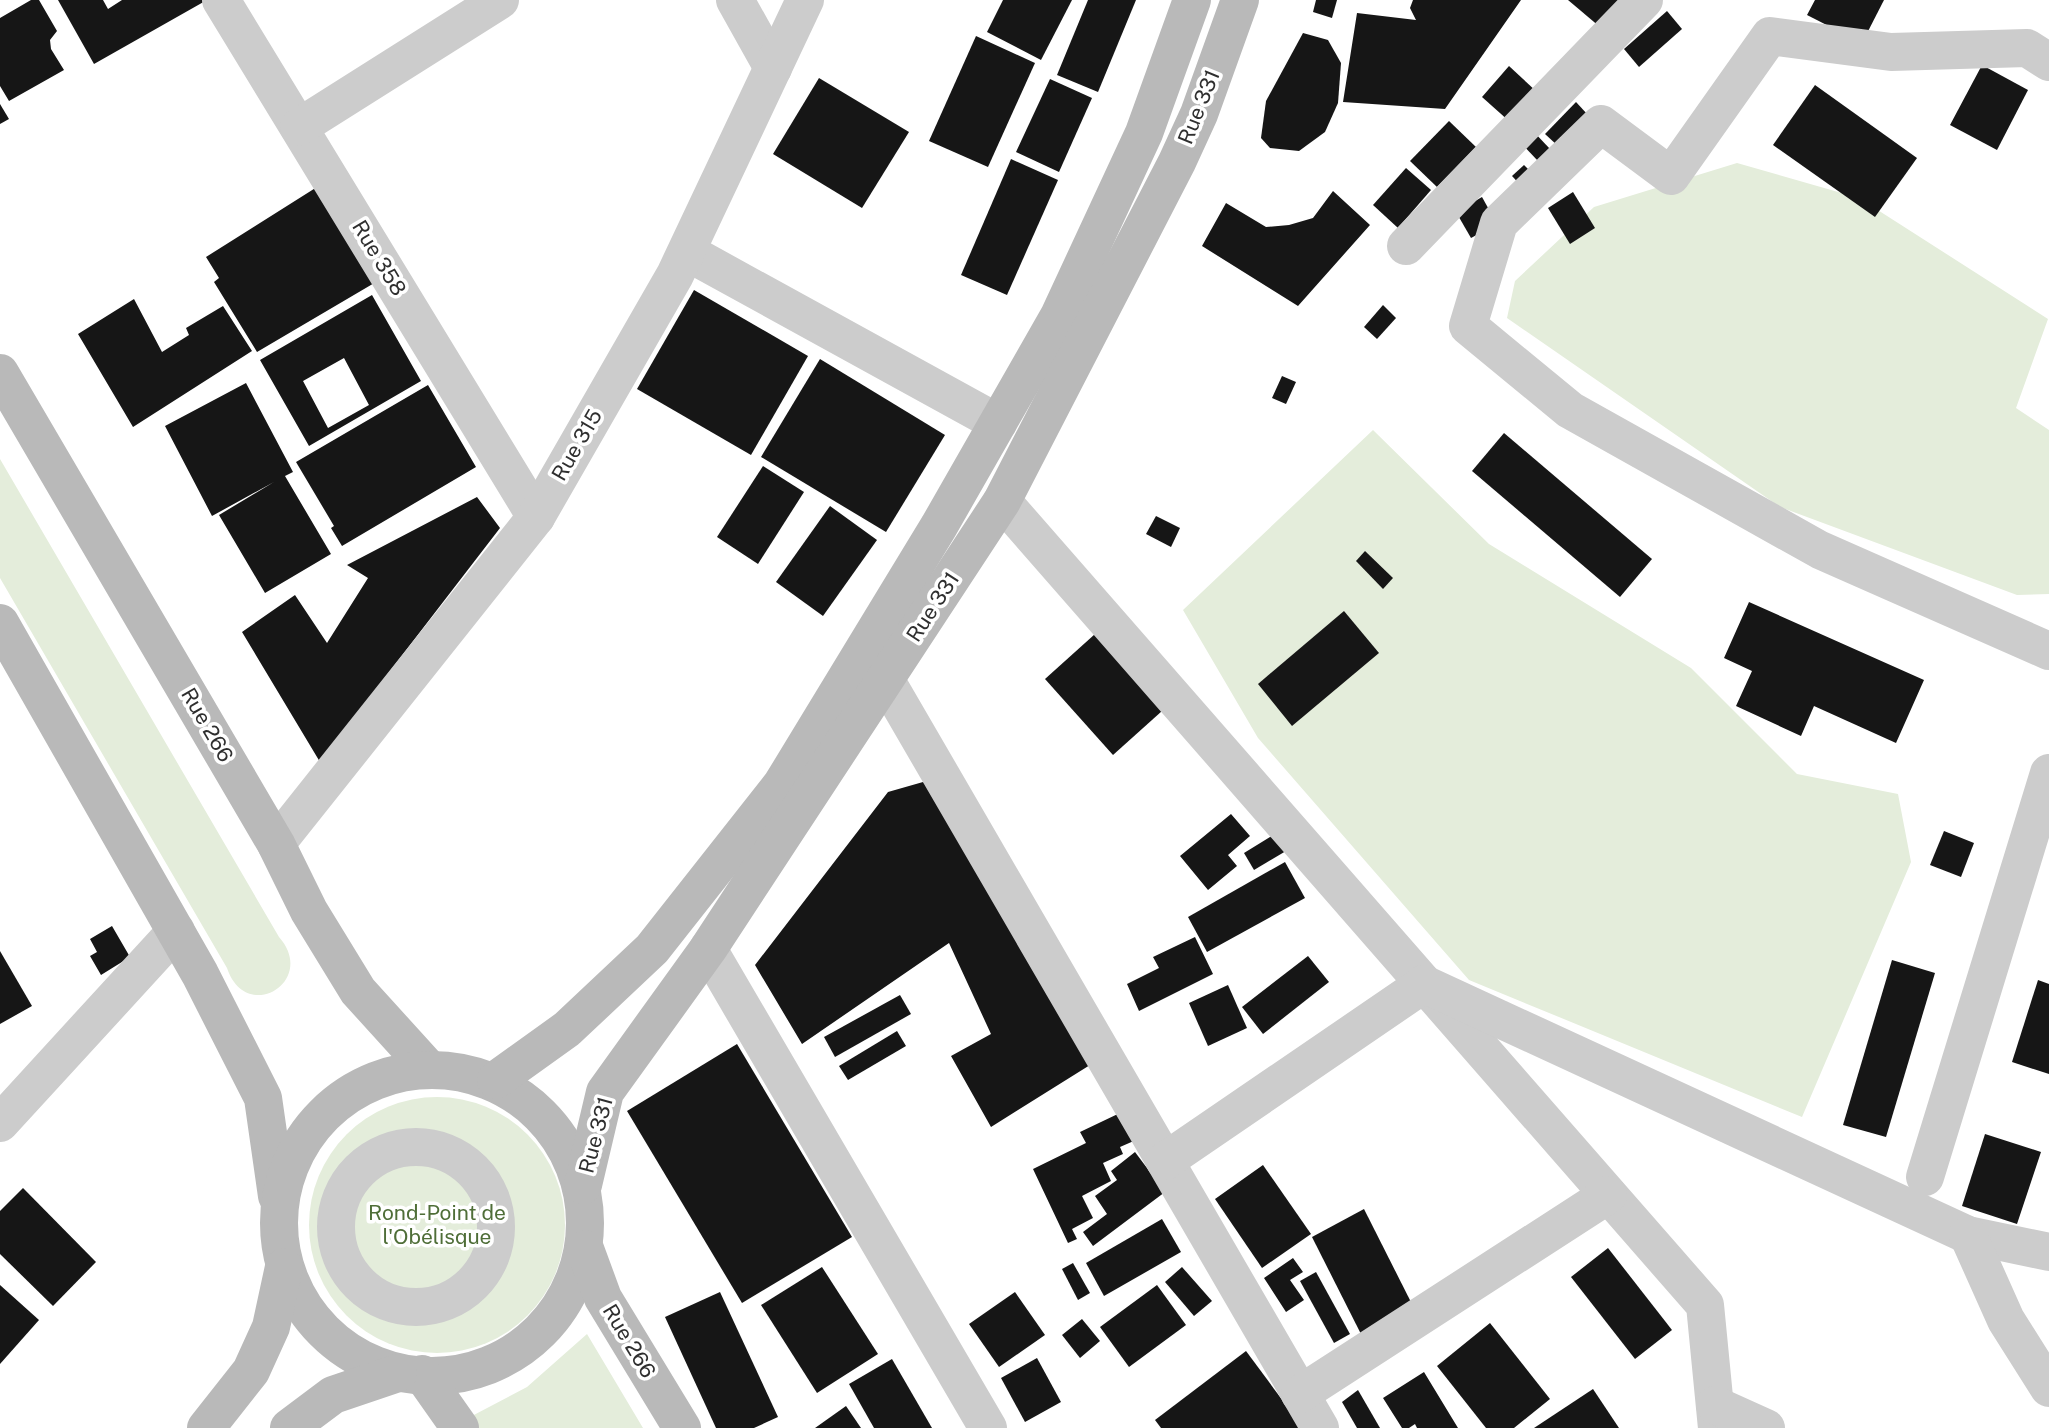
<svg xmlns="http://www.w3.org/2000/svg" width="2049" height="1428" font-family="'Public Sans',sans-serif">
<rect width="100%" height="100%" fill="#fff"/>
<!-- green -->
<g fill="#e4eddb">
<polygon points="1737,163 1859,198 2048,319 2016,408 2049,430 2049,594 2017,595 1780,507 1507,318 1515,281 1594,207"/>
<polygon points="1373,430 1489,544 1691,668 1797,774 1898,794 1911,862 1802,1117 1469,980 1258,738 1183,610"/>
<path d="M0,459L279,937C318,981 246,1025 227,968L0,578Z"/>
<circle cx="437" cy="1225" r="128"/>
<polygon points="587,1334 643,1428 477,1428 470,1417 527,1387"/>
</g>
<!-- building -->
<g fill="#161616" fill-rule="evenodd">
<polygon points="31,0 39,0 57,31 50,40 51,49 64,70 9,101 0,86 0,18"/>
<polygon points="58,0 103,0 108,9 122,0 207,0 94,64"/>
<polygon points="1003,0 1072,0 1041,60 987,32"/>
<polygon points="1088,0 1136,0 1098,92 1057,75"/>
<polygon points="1316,0 1337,0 1332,18 1313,12"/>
<polygon points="1413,0 1521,0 1445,109 1343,102 1357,13 1416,20 1410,8"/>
<polygon points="1568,0 1622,0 1600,27"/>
<polygon points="1815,0 1884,0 1862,43 1807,15"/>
<polygon points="1667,11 1682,29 1639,67 1624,49"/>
<polygon points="1303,33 1328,40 1341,63 1338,103 1325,132 1299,151 1270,148 1261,138 1266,101"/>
<polygon points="976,36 1035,63 988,167 929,141"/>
<polygon points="1982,65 2028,90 1997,150 1950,125"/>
<polygon points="1509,66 1537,92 1510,122 1482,97"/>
<polygon points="819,78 909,132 862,208 773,154"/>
<polygon points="1050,79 1092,98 1059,172 1016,152"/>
<polygon points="1815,85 1917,158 1875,217 1773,145"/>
<polygon points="1576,102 1588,115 1558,146 1545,134"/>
<polygon points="0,104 9,119 0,124"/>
<polygon points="1449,121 1476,147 1437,187 1410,161"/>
<polygon points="1533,131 1550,149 1538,161 1521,143"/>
<polygon points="1011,159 1058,180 1007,295 961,275"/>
<polygon points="1524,165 1538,179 1525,190 1512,176"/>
<polygon points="1406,168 1431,190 1398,228 1373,205"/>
<polygon points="317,187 376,282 257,352 214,282 219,278 206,257"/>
<polygon points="1333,191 1370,225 1298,306 1202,246 1226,203 1266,227 1289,225 1313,218"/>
<polygon points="1573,192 1595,228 1570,244 1548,208"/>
<polygon points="1482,197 1497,224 1471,238 1456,212"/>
<polygon points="694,290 808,356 751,455 637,389"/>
<path d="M372,295L421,381L309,446L260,360ZM344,358L369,405L328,428L303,381Z"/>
<polygon points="134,299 162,352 189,335 186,328 223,306 252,351 133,427 78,334"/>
<polygon points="1383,305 1396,318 1377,339 1364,327"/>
<polygon points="820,359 945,435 886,532 761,457"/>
<polygon points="1282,376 1296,382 1286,404 1272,398"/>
<polygon points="246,383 293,472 285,476 331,554 265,593 219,515 274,482 212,516 165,426"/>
<polygon points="428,385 476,467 342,546 331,528 334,526 296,462"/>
<polygon points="1504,433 1652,559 1620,597 1472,471"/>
<polygon points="763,466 804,492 758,564 717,537"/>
<polygon points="477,497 500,528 320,762 242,632 295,595 327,643 368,578 347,565"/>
<polygon points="830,506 877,540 823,616 776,582"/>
<polygon points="1156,516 1180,528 1171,547 1146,534"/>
<polygon points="1365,551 1393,578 1383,589 1356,561"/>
<polygon points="1749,602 1924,680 1896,743 1814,706 1801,736 1736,706 1752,671 1724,658"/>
<polygon points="1344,611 1379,653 1292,726 1258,684"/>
<polygon points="1095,634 1162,711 1113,755 1045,679"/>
<polygon points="937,778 1098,1060 991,1127 951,1056 991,1034 949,943 802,1044 755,965 888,792"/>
<polygon points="1231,814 1250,836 1228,855 1237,866 1208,890 1180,856"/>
<polygon points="1944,831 1974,843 1961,877 1930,865"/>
<polygon points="1275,834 1286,851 1254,870 1244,853"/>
<polygon points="1285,862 1305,898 1207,952 1188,917"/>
<polygon points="112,926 130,957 101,975 90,956 97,952 90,939"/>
<polygon points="1195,937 1213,974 1139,1011 1127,984 1159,968 1153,957"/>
<polygon points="0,951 32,1006 0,1024"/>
<polygon points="1308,956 1329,982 1263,1034 1242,1007"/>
<polygon points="1892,960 1935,973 1886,1137 1843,1125"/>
<polygon points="2038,980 2049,984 2049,1074 2012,1062"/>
<polygon points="1228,985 1247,1028 1208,1046 1189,1003"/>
<polygon points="900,995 911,1014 835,1057 824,1037"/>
<polygon points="897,1031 906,1046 848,1080 839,1066"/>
<polygon points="737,1044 852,1237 742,1303 627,1111"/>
<polygon points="1122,1112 1136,1140 1120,1147 1123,1154 1103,1163 1111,1181 1082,1196 1093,1218 1072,1229 1077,1239 1068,1243 1033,1169 1086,1143 1080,1132"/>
<polygon points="1985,1134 2041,1152 2017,1224 1962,1206"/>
<polygon points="1135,1152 1165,1192 1093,1246 1083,1232 1107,1214 1095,1196 1117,1180 1111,1171"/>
<polygon points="1263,1165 1311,1234 1262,1268 1215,1199"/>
<polygon points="23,1188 96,1262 53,1306 0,1254 0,1211"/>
<polygon points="1364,1209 1418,1316 1366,1344 1312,1237"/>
<polygon points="1162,1219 1181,1252 1104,1296 1086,1263"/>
<polygon points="1608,1248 1672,1330 1635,1359 1571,1277"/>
<polygon points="1293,1258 1303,1272 1290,1280 1304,1300 1286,1312 1264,1278"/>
<polygon points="1073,1263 1090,1293 1078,1300 1062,1269"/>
<polygon points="822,1267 878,1354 817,1393 761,1305"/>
<polygon points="1182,1267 1212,1301 1194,1316 1165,1282"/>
<polygon points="1316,1272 1350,1334 1334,1343 1300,1281"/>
<polygon points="0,1285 39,1320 0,1364"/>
<polygon points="1157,1285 1186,1325 1129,1367 1100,1327"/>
<polygon points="720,1292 778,1417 754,1428 716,1428 665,1317"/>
<polygon points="1015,1292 1045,1335 999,1367 969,1324"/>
<polygon points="1082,1319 1100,1341 1080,1358 1062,1335"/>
<polygon points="1490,1323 1550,1399 1514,1428 1486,1428 1437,1366"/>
<polygon points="1246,1351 1303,1428 1161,1428 1155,1420"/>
<polygon points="1037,1358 1061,1402 1025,1422 1001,1378"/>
<polygon points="892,1359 932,1428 874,1428 849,1384"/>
<polygon points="1424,1372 1458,1428 1417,1428 1415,1424 1409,1428 1402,1428 1383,1398"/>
<polygon points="1593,1389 1619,1428 1534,1428"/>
<polygon points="1358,1390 1380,1428 1357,1428 1342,1402"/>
<polygon points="846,1406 861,1428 815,1428"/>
</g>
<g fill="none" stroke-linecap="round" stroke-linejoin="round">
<!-- street -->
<g stroke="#ccc" stroke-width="38">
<polyline points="221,0 536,517"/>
<polyline points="735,0 773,68"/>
<polyline points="2049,62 2027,48 1891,52 1770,36 1671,176 1601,124 1499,223 1468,326 1570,410 1820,550 2049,651"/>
<polyline points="299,127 500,0"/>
<polyline points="1406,246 1644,0"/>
<polyline points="687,252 998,423"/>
<polyline points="1002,501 1705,1305 1717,1428"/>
<polyline points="885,679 1320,1428"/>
<polyline points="276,844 536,517 675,275 805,0"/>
<polyline points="708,949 988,1428"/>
<polyline points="0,1123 176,931"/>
<circle cx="416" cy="1227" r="80"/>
<polyline points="1165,1161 1424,984 1968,1235 2049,1252"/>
<polyline points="1925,1177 2049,773"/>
<polyline points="1968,1235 2006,1320 2049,1388"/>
<polyline points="1300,1394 1608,1195"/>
<polyline points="1715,1405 1766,1428"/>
</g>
<!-- secondary -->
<g stroke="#b9b9b9" stroke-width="38">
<polyline points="0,373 276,844 309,911 358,991 427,1067"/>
<polyline points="0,623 200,974 263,1098 277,1196"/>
<circle cx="432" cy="1223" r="153"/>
<polyline points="496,1080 567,1029 652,949 782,784 939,526 1059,316 1144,133 1192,0"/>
<polyline points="583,1185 605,1092 708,949 1002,501 1177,162 1199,114 1240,0"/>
<polyline points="585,1249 603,1298 682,1428"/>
<polyline points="422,1374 460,1428"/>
<polyline points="206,1428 251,1371 271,1327 284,1267"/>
<polyline points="289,1428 333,1395 398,1373"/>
</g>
</g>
<g text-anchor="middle" stroke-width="7" stroke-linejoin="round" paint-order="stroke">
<!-- street labels -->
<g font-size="21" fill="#2f2f2f" stroke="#fff">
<text transform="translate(1199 107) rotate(-68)" y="7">Rue 331</text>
<text transform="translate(379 258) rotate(59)" y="7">Rue 358</text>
<text transform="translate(577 445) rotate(-60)" y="7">Rue 315</text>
<text transform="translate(933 607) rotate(-57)" y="7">Rue 331</text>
<text transform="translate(207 725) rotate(60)" y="7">Rue 266</text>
<text transform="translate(596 1135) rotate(-75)" y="7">Rue 331</text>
<text transform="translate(629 1341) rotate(59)" y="7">Rue 266</text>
</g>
<!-- park labels -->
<g font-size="21" fill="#4f6e38" stroke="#fff">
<text x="437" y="1220">Rond-Point de<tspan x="437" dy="24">l'Obélisque</tspan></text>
</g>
</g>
</svg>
